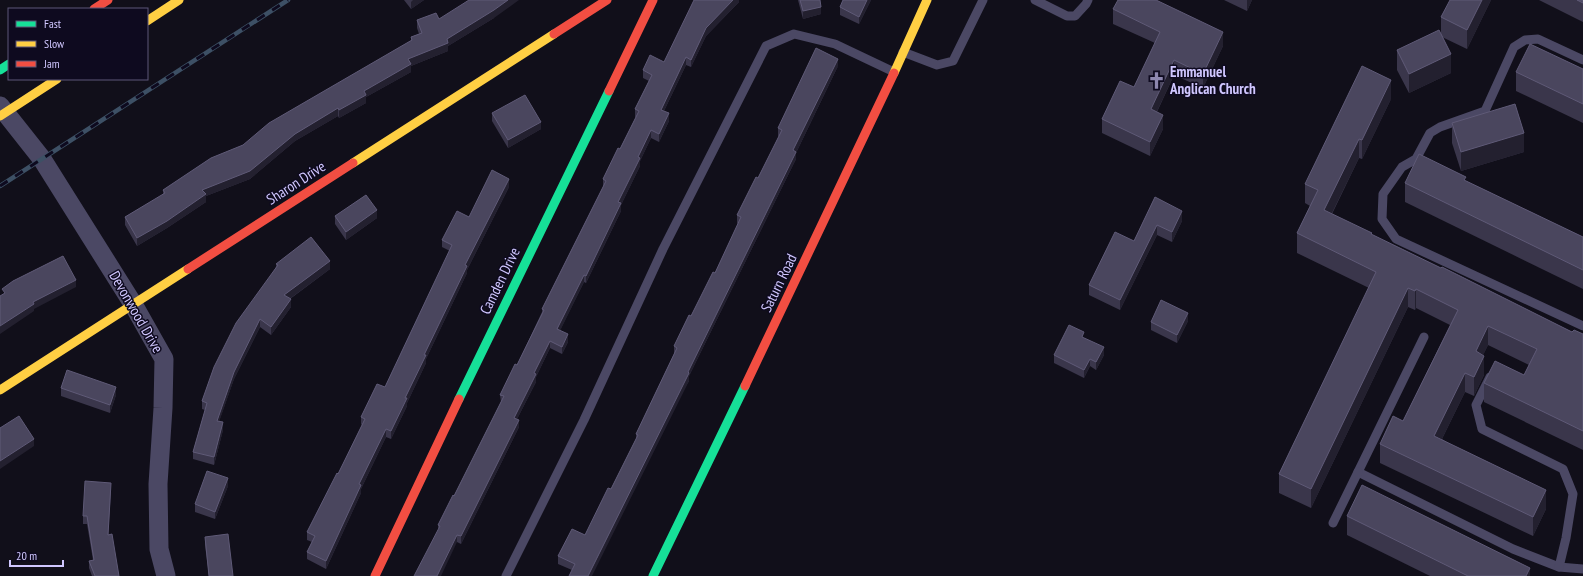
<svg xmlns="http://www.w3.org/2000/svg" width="1583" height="576" font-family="'PT Sans Narrow',sans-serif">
<rect width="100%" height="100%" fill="#110f1a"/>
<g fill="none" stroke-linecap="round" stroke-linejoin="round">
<!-- lane -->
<g stroke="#4b4864" stroke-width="9">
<polyline points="1035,0 1067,16 1075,16 1086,4 1088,0"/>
<polyline points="903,52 937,65 953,61 983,0"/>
<polyline points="1583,60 1538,39 1525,40 1514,47 1485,111 1440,127 1430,133 1416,159 1402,167 1383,194 1382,219 1396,239 1583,326"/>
<polyline points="1424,337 1358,472 1513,549 1559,567 1583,569"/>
<polyline points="1490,377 1476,405 1482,429 1563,469 1573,494 1566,538 1559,567"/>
<polyline points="1333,523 1358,472"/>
<polyline points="506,576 584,420 663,249 766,46 794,34 835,44 894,72"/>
</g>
<!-- street -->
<polyline stroke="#4b4864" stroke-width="19" points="0,106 42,159 133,304 164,359 163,408 158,484 159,549 166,576"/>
<!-- fast -->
<g stroke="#16e098" stroke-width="9">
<polyline points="0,70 9,64"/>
<polyline points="459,399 609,91"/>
<polyline points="653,576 745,386"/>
</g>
<!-- slow -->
<g stroke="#ffcf43" stroke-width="9">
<polyline points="147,21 179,0"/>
<polyline points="894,73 927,0"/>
<polyline points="0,116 57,79"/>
<polyline points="353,163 554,34"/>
<polyline points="0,390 188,269"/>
</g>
<!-- jam -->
<g stroke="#f24e42" stroke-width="9">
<polyline points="94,9 108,0"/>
<polyline points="554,34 607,0"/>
<polyline points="609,91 653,0"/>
<polyline points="188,269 353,163"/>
<polyline points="745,386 894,73"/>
<polyline points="375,576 459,399"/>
</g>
<defs>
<polyline id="rail" points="0,186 288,0"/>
</defs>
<!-- rail casing -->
<use href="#rail" stroke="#3d5065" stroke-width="4.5"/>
<!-- rail -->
<use href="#rail" stroke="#0e0a1f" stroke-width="3" stroke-dasharray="9" stroke-linecap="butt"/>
</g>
<!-- wall -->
<g fill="#3a364b">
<polygon points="404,0 424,0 411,9"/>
<polygon points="739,0 739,2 706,36 691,67 686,65 664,111 669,121 659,142 651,138 640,161 640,166 621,205 621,211 586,283 584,282 560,330 568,342 562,354 550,348 536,377 536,382 517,419 519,427 461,544 457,542 438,528 438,525 454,496 501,402 500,395 517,365 542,312 542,309 603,187 603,179 620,149 636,117 635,117 635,109 649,81 643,78 643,70 664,62"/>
<polygon points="798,0 820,0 821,14 803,19"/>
<polygon points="871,0 859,24 840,15 840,7"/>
<polygon points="1224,0 1252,0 1247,11"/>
<polygon points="1491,0 1467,49 1442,37 1451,73 1409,93 1397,70 1397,50 1441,35 1441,17"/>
<polygon points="1539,0 1583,0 1583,22"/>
<polygon points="1113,9 1223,46 1203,88 1174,75 1157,112 1163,129 1150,156 1102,133 1102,119 1134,87 1155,43 1113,24"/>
<polygon points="494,18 448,46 448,51 411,66 411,72 366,97 366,103 339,118 338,116 295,141 250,179 206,196 206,202 167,228 137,246 125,225 125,217 163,195 163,190 243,145 411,41 411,37 419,34 417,28 417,20 439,19"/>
<polygon points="838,66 796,153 796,159 689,376 689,381 572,570 558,564 558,556 585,535 611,489 636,439 636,434 674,354 674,346 691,316 715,273 738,224 737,223 737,215 758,178 779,136 778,136 778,128"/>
<polygon points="1583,69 1583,123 1516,91 1516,72"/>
<polygon points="1391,99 1362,159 1359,158 1332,214 1372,235 1572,332 1583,334 1583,450 1484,402 1484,383 1524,375 1529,365 1488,345 1483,355 1484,375 1474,396 1465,392 1442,439 1546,509 1533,536 1380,463 1380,444 1403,421 1450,325 1416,308 1415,310 1408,307 1311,508 1279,493 1279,474 1369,288 1297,253 1297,233 1310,206 1305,203 1305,184"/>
<polygon points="492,113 541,129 508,148 492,121"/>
<polygon points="1452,123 1524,152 1461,171 1452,143"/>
<polygon points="1466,181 1583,237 1583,289 1405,202 1405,183"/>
<polygon points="509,187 467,270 467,273 426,359 426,363 407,403 407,406 391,439 386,437 361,489 361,493 326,569 307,559 307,552 312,542 307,540 307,532 338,474 362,425 361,424 361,417 385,387 450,251 442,247 442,240 469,217"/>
<polygon points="1155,197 1182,221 1172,242 1157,235 1120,310 1089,295 1089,285 1134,241"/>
<polygon points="335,216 377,218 346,240 335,224"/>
<polygon points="276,264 330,269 290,299 291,307 271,335 260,327 234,379 219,421 223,430 214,465 193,459 193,452 205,410 202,409 202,401 276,267"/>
<polygon points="1188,321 1177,343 1151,330 1151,322"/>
<polygon points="1084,338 1104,355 1096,370 1090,366 1084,378 1054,363 1054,355"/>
<polygon points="61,388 116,395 110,413 61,396"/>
<polygon points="228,486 215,519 195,512 195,504"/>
<polygon points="111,491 108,535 119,576 92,576 89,568 89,561 93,560 87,524 83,524 83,516"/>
<polygon points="1347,516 1530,576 1430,576 1347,535"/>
<polygon points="205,537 233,576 209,576 205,545"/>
</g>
<!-- shaded-wall -->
<g fill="#23202f">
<polygon points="413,0 424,0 411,9 411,2"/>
<polygon points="508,0 519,0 494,18 448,46 448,51 411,66 411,72 366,97 366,103 339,118 339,110 364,91 408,59 447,39"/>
<polygon points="733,0 739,0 739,2 706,36 691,67 691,60 706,28"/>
<polygon points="867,0 871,0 859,24 859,17"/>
<polygon points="1247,0 1252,0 1247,11"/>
<polygon points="1482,0 1491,0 1467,49 1467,30"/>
<polygon points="821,7 821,14 803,19 803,11"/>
<polygon points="1223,32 1223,46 1203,88 1203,74"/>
<polygon points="1451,54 1451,73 1409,93 1409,74"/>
<polygon points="686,57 686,65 661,117 661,110"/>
<polygon points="838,59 838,66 796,153 796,159 689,376 689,381 592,576 588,576 793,150"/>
<polygon points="1174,60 1174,75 1151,124 1151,109"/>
<polygon points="1391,80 1391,99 1362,159 1362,140"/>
<polygon points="338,108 338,116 295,141 250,179 206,196 206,202 167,228 137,246 137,238 202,190"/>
<polygon points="669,113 669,121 659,142 659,134"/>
<polygon points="1163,115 1163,129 1150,156 1150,142"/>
<polygon points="541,122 541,129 508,148 508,140"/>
<polygon points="651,130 651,138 640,161 640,166 621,205 621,211 586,283 586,276 638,157"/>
<polygon points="1524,133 1524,152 1461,171 1461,152"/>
<polygon points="1359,139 1359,158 1324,229 1324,210"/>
<polygon points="509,179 509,187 467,270 467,273 426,359 426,363 407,403 407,406 391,439 391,431 424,355 465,265"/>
<polygon points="377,210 377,218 346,240 346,232"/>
<polygon points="1182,211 1182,221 1172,242 1172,232"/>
<polygon points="1157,225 1157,235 1120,310 1120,300"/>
<polygon points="330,261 330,269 284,303 284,295"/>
<polygon points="584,275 584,282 557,337 557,329"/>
<polygon points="76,280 76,287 34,309 34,311 0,334 0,326 33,302"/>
<polygon points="1408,288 1408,307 1311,508 1311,489"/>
<polygon points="1416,289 1416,308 1415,310 1415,291"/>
<polygon points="291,299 291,307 271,335 271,327"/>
<polygon points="1188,313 1188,321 1177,343 1177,335"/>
<polygon points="260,319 260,327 234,379 217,428 217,421 234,372"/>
<polygon points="1488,326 1488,345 1476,370 1476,351"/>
<polygon points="568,334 568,342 562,354 562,347"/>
<polygon points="550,341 550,348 536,377 536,382 514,425 514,418 534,373"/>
<polygon points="1104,347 1104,355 1096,370 1096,362"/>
<polygon points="1484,356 1484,375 1474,396 1474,377"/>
<polygon points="1090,359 1090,366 1084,378 1084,370"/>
<polygon points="1465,373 1465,392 1434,455 1434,436"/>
<polygon points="116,387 116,395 110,413 110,405"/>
<polygon points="519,420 519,427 461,544 461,536"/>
<polygon points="223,422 223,430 214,465 214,457"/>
<polygon points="386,429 386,437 361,489 361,493 326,569 326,561 359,484"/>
<polygon points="34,439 34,446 0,469 0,461"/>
<polygon points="228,478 228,486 215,519 215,512"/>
<polygon points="111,483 111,491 108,543 108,535"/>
<polygon points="1546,490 1546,509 1533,536 1533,517"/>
<polygon points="457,535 457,542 441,576 437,576"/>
<polygon points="1530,568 1530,576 1526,576"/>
</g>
<!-- building -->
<g fill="#4a465e" stroke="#5f5a77">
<polygon points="469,0 508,0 494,10 447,39 448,43 408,59 411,64 364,91 366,95 339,110 338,108 295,134 250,171 202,190 206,194 167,221 137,238 125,217 165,193 163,190 211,158 243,145 269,123 412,40 411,37 422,33 417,20 436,13 439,19"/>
<polygon points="694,0 733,0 706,28 691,60 686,57 661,110 669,113 659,134 651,130 638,157 640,158 618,202 621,203 586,276 584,275 557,329 568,334 562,347 550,341 534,373 536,374 514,418 519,420 461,536 457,535 437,576 414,576 440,526 438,525 453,495 454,496 504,396 500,395 515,364 517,365 544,310 542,309 606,181 603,179 618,148 620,149 639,111 635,109 652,75 643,70 650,55 664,62"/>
<polygon points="800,0 820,0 821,7 803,11"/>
<polygon points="843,0 867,0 859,17 840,7"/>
<polygon points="1118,0 1156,0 1223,32 1203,74 1174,60 1151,109 1163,115 1150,142 1102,119 1120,81 1134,87 1160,32 1113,9"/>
<polygon points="1450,0 1482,0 1467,30 1441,17"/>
<polygon points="1577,0 1583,0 1583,3"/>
<polygon points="1439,30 1451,54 1409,74 1397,50"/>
<polygon points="1530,44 1583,69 1583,104 1516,72"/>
<polygon points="816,48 838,59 793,150 796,152 688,372 689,373 588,576 569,576 575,564 558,556 572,529 585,535 608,488 611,489 638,435 636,434 677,348 674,346 689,315 691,316 713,272 715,273 741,217 737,215 756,177 758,178 782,130 778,128"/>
<polygon points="1362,66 1391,80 1362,140 1359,139 1324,210 1372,233 1371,234 1441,268 1442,267 1572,332 1574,330 1583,334 1583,431 1484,383 1495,361 1524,375 1537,349 1488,326 1476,351 1484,356 1474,377 1465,373 1434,436 1546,490 1533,517 1380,444 1393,416 1403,421 1458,310 1416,289 1415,291 1408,288 1311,489 1279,474 1376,272 1297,233 1318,190 1305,184"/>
<polygon points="525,95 541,122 508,140 492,113"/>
<polygon points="1515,104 1524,133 1461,152 1452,123"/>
<polygon points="1419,154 1466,177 1464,180 1583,237 1583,270 1405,183"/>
<polygon points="492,170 509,179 465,265 467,266 424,355 426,355 405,398 407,398 391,431 386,429 359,484 361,485 326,561 307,552 315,536 307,532 337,473 338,474 365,419 361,417 377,384 385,387 452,245 442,240 457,211 469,217"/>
<polygon points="366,195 377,210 346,232 335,216"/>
<polygon points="1155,197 1182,211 1172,232 1157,225 1120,300 1089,285 1115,232 1134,241"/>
<polygon points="311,237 330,261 284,295 291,299 271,327 260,319 234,372 217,421 223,422 214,457 193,452 207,403 202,401 214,367 236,323 278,265 276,264"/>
<polygon points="63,256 76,280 33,302 34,304 0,326 0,296 5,293 2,289 13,281"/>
<polygon points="1161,300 1188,313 1177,335 1151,322"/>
<polygon points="1069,325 1084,332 1082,337 1104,347 1096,362 1090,359 1084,370 1054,355"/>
<polygon points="67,370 116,387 110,405 61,388"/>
<polygon points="19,416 34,439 0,461 0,428"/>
<polygon points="207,471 228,478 215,512 195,504"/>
<polygon points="85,481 111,483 108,535 112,534 119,576 95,576 89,561 94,560 87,516 83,516"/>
<polygon points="1362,485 1530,568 1526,576 1468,576 1347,516"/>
<polygon points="228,534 233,576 209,576 205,537"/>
</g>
<!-- icons -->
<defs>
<symbol id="church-bare" viewBox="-9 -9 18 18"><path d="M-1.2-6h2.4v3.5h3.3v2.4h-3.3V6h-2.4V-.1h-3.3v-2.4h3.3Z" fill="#8d87af" stroke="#0e0a1f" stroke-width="2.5" paint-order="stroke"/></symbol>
</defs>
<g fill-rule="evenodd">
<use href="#church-bare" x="1144" y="68" width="25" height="25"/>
</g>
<g text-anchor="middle" stroke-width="3" stroke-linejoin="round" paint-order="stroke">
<!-- poi labels -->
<g font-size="15" font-weight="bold" fill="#d0c7ff" stroke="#0e0a1f" text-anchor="start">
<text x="1170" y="77">Emmanuel<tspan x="1170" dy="17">Anglican Church</tspan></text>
</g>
<!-- street labels -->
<g font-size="15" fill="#d0c7ff" stroke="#0e0a1f">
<text transform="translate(296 183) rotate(-33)" y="5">Sharon Drive</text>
<text transform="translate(500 281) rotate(-64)" y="5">Camden Drive</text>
<text transform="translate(779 283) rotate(-64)" y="5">Saturn Road</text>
<text transform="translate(136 312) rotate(60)" y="5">Devonwood Drive</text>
</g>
</g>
<!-- legend -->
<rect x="8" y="8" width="140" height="72" fill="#0e0a1f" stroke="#5c5679"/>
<rect x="16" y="21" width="20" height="6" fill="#16e098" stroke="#5c5679"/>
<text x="44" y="28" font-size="12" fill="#d0c7ff">Fast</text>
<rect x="16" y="41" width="20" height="6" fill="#ffcf43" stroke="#5c5679"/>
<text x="44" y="48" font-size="12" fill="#d0c7ff">Slow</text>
<rect x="16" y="61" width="20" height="6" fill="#f24e42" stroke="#5c5679"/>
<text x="44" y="68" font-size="12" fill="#d0c7ff">Jam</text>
<!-- scale -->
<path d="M10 560v6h53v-6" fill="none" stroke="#d0c7ff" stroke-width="2"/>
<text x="16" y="560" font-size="12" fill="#d0c7ff" stroke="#0e0a1f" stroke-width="3" paint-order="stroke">20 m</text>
</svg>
